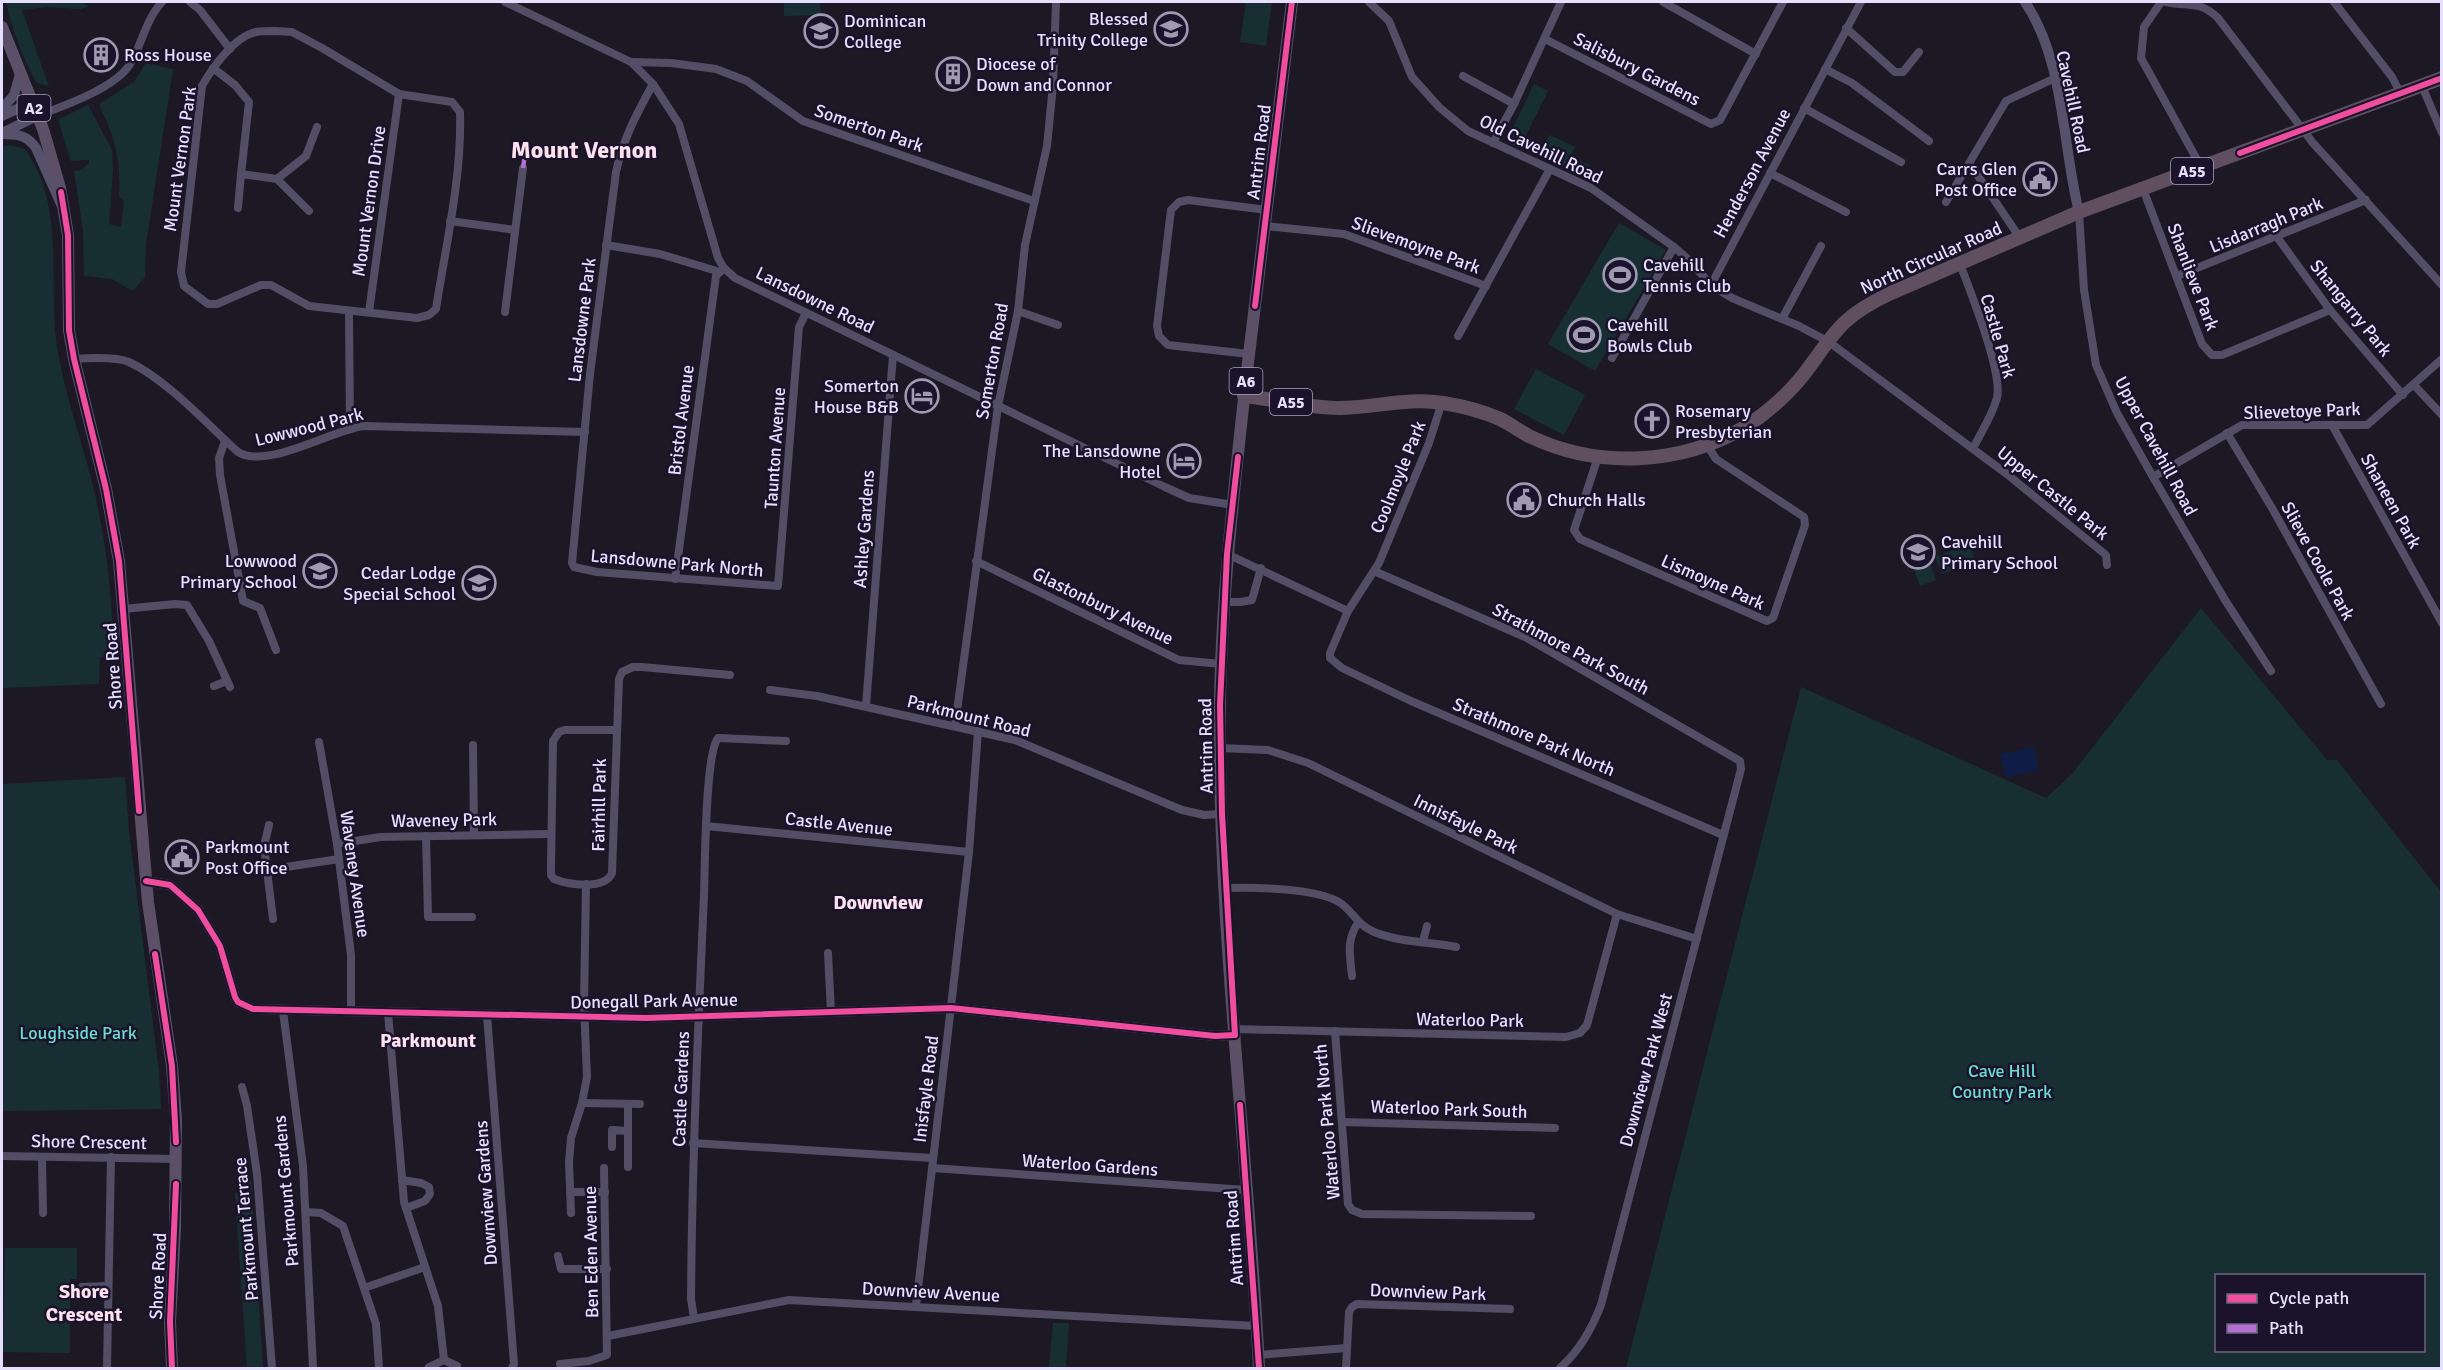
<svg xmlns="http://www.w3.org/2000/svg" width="2443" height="1370" font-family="Signika,sans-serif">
<rect width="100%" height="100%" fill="#1c1925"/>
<!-- green -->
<g fill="#172f33" fill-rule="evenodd">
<path d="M6,2H79L89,6L81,9L47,7L22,10L49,87L36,82C23,57 12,30 6,2Z"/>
<polygon points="784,2 820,2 821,15 784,16"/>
<polygon points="1246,2 1272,2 1266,46 1240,42"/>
<path d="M146,63L173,69L146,244L145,277L133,291L112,279L84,276L83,231L74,171L81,170L89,163V160L71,161L58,120L88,105L112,150L113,171L109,224L121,227L124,201L119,196C121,156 115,140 99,104L134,82Z"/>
<polygon points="1534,84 1548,91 1526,135 1538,141 1538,156 1506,142"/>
<polygon points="1550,135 1575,147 1567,162 1562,166 1542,158 1542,146"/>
<path d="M10,145L25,149C68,210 46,284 58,353C66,399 83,444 94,490C107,545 112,600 114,657H100L99,684L2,688V147Z"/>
<polygon points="1578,160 1590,165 1586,173 1571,168 1573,162"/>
<polygon points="1619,223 1666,250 1595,371 1548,344"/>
<polygon points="1536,369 1585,395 1564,435 1514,409"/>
<polygon points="1969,544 1976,561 1942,574 1935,557"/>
<polygon points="1927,556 1936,580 1920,586 1911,562"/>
<path d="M2201,608L2327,760H2337L2441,892V1368H1626L1801,687L2046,798L2072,774ZM2216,1276H2424V1350H2216Z"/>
<polygon points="125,777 129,831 159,1072 161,1109 2,1111 2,784"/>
<polygon points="251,1179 263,1368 247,1368 235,1194"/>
<polygon points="5,1248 77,1248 77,1279 70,1279 70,1353 3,1352"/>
<polygon points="1053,1323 1069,1323 1066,1368 1049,1368"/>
</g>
<!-- water -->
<polygon fill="#0f1c46" points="2034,747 2039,770 2006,778 2000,754"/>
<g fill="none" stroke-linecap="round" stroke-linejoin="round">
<!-- street -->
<g stroke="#524e66" stroke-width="8">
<polyline points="190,2 200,10 230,49"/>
<polyline points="505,2 631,62 653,84 679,124 718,258 724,268 735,278 1165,487 1189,498 1233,505"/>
<polyline points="1369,2 1389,21 1412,77 1439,107 1468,131 1591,188 1674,247 1689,260 1711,285 1732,298 1799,326 1829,342 2008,475 2106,555 2107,565"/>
<polyline points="1663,2 1756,54"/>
<polyline points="2161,2 2144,27 2141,58 2201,167"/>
<path d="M2166,2C2189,7 2199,0 2218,18L2313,143L2442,285"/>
<polyline points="2334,2 2392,77 2401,94"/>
<polyline points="1846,28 1895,72 1903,72 1919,52"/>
<path d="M275,31L292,32L322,48L399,94L452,102L460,112C462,177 446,244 436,309L429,315L417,318L309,306L271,285H261L217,304H208L184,286L181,272L202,86C212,68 234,37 256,32C262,31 269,31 275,31Z"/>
<polyline points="1545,39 1711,124 1720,120 1783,2"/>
<polyline points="631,62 671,63 716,69 747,81 803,121 1034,201"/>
<polyline points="213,68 235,85 249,102 241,174"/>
<polyline points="1825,69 1852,83 1929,141"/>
<polyline points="1463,76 1514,104"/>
<path d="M653,84C637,113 623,139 616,172L590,374L572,563L574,567L597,572L778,586L799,327L806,313"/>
<polyline points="2422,86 2442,133"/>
<polyline points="1804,108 1901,162"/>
<path d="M37,116C63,106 116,88 130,64C142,44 146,19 162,2"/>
<polyline points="1493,143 1514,104 1561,2"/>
<polyline points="1970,164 2020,238"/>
<polyline points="1770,173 1846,212"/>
<polyline points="277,179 309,211"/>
<polyline points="2143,189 2202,344 2212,355 2222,355 2330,310"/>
<polyline points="1946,202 2006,101 2055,78"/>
<polyline points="238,208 241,174 277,179 306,156 317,127"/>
<polyline points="2079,212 2084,290 2096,365 2117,413 2153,477 2225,600 2271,671"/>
<polyline points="450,221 515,230"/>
<polyline points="1265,226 1344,234 1486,286"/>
<polyline points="2277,237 2330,310 2403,395"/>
<polyline points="606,245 660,254 720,272"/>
<path d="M1960,264C1970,291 2003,372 1997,398C1992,416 1981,432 1973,449"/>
<polyline points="2177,276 2366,200"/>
<polyline points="1711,285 1861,2"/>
<polyline points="1018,311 1058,325"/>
<polyline points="349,312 350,428"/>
<polyline points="369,312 399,94"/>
<polyline points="505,312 523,168"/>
<polyline points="1782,319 1821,246"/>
<polyline points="1458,336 1550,169"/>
<polyline points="1249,354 1168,345 1159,336 1157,326 1171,210 1179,202 1188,200 1267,210"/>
<polyline points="1612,358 1674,247"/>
<path d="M74,359C88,358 117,357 129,362C166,379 207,424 238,452C267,470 331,430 364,426L585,432"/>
<polyline points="2414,385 2442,415"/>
<polyline points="1442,402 1429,443 1379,563 1348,611 1330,653 1330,658 1342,668 1411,701 1723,835"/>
<polyline points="2332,425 2442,623"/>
<polyline points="2227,433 2272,508 2381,704"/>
<polyline points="225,441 219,458 220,475 243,601 260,608 276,650"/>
<polyline points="1598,457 1574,530 1580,539 1767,621 1773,618 1805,525 1804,517 1716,459 1707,445"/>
<polyline points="2153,477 2242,425 2367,425 2442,359"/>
<polyline points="1227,554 1348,611"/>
<polyline points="976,561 1179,660 1221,664"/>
<path d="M1374,571L1525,637L1740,761L1741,769L1601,1305C1591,1330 1580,1350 1560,1368"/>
<polyline points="675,579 716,276 724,268"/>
<polyline points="1225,602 1240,602 1252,600 1261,568"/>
<polyline points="123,609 175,604 187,605 209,641 230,687"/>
<polyline points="214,686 227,681"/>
<polyline points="770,690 817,696 1015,740 1182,810 1204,815 1222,814"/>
<polyline points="866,706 893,355"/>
<polyline points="955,726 998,406 1018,311 1025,245 1047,146 1053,85 1056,2"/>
<path d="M616,730H565L559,732L553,741L551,866V875L554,879C569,885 605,890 612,873L619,679L622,672L633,667H642L730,675"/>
<polyline points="319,742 337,844 351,955 351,1011"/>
<polyline points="473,745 474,834"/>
<polyline points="1220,748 1268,750 1308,763 1617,914 1697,939"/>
<polyline points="269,825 264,846 273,919"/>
<polyline points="706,826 969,852"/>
<polyline points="426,836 428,917 472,917"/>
<polyline points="337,844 380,837 551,834"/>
<polyline points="266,870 339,859"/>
<path d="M1225,888C1254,887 1315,888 1339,902C1353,911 1357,925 1374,932C1399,942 1429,942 1456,947"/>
<polyline points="1423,941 1427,926"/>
<polyline points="828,953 831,1012"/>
<path d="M1352,976C1350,956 1346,940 1358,923"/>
<polyline points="283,1011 303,1166 313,1368"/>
<polyline points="388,1013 404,1202 438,1306 444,1360"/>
<polyline points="487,1015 514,1364 512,1368"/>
<polyline points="1234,1029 1566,1037 1580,1033 1587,1025 1617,914"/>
<polyline points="1335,1031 1348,1204 1352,1210 1362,1214 1531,1216"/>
<polyline points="242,1087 247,1106 257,1174 272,1368"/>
<polyline points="582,1103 640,1104"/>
<polyline points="1343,1122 1555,1128"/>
<polyline points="693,1143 932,1158"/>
<polyline points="612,1147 612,1130 628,1131"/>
<polyline points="2,1156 177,1159"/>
<polyline points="42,1157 43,1213"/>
<polyline points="628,1167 628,1104"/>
<polyline points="932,1168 1246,1190"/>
<polyline points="402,1180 421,1183 429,1187 430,1194 425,1201 406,1208"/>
<polyline points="570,1192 605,1192"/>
<polyline points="307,1212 321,1213 343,1226 376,1324 379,1368"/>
<polyline points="571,1213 569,1162 571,1138 582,1103 587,1077 584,1005 586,884"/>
<polyline points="558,1256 561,1269 607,1269"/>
<polyline points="82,1287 108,1286"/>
<polyline points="364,1288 425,1267"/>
<polyline points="916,1306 969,852 978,731"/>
<path d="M694,1318L691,1299C692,1164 698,1030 704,895C705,869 705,754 718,738L786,741"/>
<polyline points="608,1336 789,1300 1256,1326"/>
<polyline points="1258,1355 1347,1348"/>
<polyline points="560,1364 589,1361 607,1355 604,1168"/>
<polyline points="429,1367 444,1360 457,1366"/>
<polyline points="107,1368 111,1157"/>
<polyline points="1346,1368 1349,1312 1352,1307 1357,1304 1510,1309"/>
</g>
<!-- secondary -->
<g stroke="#57526b" stroke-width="10">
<path d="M2025,2C2065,61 2062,145 2079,212"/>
<polyline points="2,109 14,95 20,74"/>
<polyline points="2,116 32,102"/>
<polyline points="2,133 37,116"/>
<path d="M2,134C17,134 27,135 36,148L61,204"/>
<polyline points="146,881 170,885 198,910 220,946 235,997 238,1002 253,1009 646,1018 951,1008 1215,1036 1235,1035"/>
</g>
<!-- primary -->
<g stroke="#5c5069" stroke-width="12">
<polyline points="2,27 43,129 60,188 68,235 69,330 74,359 106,489 119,561 148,902 172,1066 176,1120 175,1228 170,1322 172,1368"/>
<path d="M1259,1368C1248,1146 1217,924 1220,701C1222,590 1235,481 1247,371C1262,248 1277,125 1292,2"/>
</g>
<!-- highway -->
<path stroke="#604f61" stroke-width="14" d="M1244,396C1275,399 1307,408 1339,408C1373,408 1408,397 1443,403C1462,406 1482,411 1500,419C1511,424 1520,432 1531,437C1599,469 1681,465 1745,427C1764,415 1786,396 1800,379C1815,361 1828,338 1845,322C1859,309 1874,301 1891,293L2079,212L2442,78"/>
<!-- quiet -->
<polyline stroke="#b36fd0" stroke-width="4.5" stroke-dasharray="9 4.5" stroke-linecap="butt" points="523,168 527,141"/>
<defs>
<g id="cycleway">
<polyline points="2240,153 2442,78"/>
<polyline points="61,192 68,235 69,330 74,359 106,489 119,561 139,811"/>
<polyline points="1255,306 1292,2"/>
<polyline points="146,881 170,885 198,910 220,946 235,997 238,1002 253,1009 646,1018 951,1008 1215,1036 1235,1035 1222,814 1220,705 1227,554 1238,457"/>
<polyline points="155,954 172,1066 176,1142"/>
<polyline points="1240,1105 1259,1368"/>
<polyline points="172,1368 170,1322 176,1184"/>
</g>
</defs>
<!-- cycleway casing -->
<use href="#cycleway" stroke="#1a132b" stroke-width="10"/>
<!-- cycleway -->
<use href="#cycleway" stroke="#ef4d9e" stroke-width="6"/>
</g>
<!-- icons -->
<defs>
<symbol id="school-ring" viewBox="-11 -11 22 22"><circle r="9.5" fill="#1a132b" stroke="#9f9ab1" stroke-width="1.5"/><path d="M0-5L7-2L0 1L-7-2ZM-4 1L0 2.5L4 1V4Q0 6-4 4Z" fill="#9f9ab1"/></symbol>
<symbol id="building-ring" viewBox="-11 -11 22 22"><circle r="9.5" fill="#1a132b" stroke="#9f9ab1" stroke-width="1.5"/><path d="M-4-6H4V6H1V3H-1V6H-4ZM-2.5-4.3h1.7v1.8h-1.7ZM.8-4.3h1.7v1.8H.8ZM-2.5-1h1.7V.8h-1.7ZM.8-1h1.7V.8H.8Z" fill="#9f9ab1"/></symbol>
<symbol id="civic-ring" viewBox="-11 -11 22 22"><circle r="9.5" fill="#1a132b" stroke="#9f9ab1" stroke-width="1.5"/><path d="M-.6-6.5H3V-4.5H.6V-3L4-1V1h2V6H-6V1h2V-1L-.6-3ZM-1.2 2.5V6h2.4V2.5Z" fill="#9f9ab1"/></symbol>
<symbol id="stadium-ring" viewBox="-11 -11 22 22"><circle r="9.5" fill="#1a132b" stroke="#9f9ab1" stroke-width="1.5"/><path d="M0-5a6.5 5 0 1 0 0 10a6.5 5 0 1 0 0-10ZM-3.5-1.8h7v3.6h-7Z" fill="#9f9ab1"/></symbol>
<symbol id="hotel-ring" viewBox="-11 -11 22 22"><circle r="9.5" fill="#1a132b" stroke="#9f9ab1" stroke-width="1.5"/><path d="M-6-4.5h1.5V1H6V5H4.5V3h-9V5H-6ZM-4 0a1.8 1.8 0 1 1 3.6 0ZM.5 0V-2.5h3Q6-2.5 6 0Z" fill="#9f9ab1"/></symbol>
<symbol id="church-ring" viewBox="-11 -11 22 22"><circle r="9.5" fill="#1a132b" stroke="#9f9ab1" stroke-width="1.5"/><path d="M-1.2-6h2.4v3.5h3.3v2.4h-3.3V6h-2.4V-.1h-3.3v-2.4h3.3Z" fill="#9f9ab1"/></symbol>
</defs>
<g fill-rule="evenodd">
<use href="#school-ring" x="1152" y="10" width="38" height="38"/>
<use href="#school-ring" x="802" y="12" width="38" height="38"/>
<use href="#building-ring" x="82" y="36" width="38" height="38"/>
<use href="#building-ring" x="934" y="55" width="38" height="38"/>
<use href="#civic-ring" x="2021" y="160" width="38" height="38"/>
<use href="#stadium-ring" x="1601" y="256" width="38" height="38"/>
<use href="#stadium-ring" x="1565" y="316" width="38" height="38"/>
<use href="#hotel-ring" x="903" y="377" width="38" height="38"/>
<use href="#church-ring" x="1633" y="402" width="38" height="38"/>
<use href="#hotel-ring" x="1165" y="442" width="38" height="38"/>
<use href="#civic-ring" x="1505" y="481" width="38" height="38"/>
<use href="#school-ring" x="1899" y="533" width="38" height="38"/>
<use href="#school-ring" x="301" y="552" width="38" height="38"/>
<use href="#school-ring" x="460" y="564" width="38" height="38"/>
<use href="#civic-ring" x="163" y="838" width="38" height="38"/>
</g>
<g text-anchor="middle" stroke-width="5" stroke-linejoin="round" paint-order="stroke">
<!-- shield labels -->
<g fill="#1a132b" stroke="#a9a2be" stroke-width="1.5">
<rect x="17.5" y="95" width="33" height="26" rx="4.5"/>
<rect x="2171" y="158" width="42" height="26" rx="4.5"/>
<rect x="1229.5" y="368" width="33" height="26" rx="4.5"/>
<rect x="1270" y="389" width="42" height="26" rx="4.5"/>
</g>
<g font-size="16" font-weight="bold" fill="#e6dffd">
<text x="34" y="114">A2</text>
<text x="2192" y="177">A55</text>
<text x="1246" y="387">A6</text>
<text x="1291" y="408">A55</text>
</g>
<!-- poi labels -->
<g font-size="18" fill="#e6dffd" stroke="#1a132b" text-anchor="start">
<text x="1148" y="25" text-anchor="end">Blessed<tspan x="1148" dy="21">Trinity College</tspan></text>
<text x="844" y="27">Dominican<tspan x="844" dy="21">College</tspan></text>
<text x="124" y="61">Ross House</text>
<text x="976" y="70">Diocese of<tspan x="976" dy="21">Down and Connor</tspan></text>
<text x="2017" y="175" text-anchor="end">Carrs Glen<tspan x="2017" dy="21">Post Office</tspan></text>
<text x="1643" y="271">Cavehill<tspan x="1643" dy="21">Tennis Club</tspan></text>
<text x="1607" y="331">Cavehill<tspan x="1607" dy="21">Bowls Club</tspan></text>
<text x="899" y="392" text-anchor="end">Somerton<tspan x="899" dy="21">House B&amp;B</tspan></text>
<text x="1675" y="417">Rosemary<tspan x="1675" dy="21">Presbyterian</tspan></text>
<text x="1161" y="457" text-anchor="end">The Lansdowne<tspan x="1161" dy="21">Hotel</tspan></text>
<text x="1547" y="506">Church Halls</text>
<text x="1941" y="548">Cavehill<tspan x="1941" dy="21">Primary School</tspan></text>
<text x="297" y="567" text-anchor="end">Lowwood<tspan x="297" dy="21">Primary School</tspan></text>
<text x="456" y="579" text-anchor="end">Cedar Lodge<tspan x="456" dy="21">Special School</tspan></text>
<text x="205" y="853">Parkmount<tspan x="205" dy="21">Post Office</tspan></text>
</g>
<!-- street labels -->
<g font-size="18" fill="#e6dffd" stroke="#1a132b">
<text transform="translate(1637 69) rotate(27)" y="6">Salisbury Gardens</text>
<text transform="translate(2073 102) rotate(78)" y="6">Cavehill Road</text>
<text transform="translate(869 128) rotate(19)" y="6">Somerton Park</text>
<text transform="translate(1541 149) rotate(26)" y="6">Old Cavehill Road</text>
<text transform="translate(1259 152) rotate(-83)" y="6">Antrim Road</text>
<text transform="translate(180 159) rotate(-82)" y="6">Mount Vernon Park</text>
<text transform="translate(1752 173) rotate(-62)" y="6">Henderson Avenue</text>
<text transform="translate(369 201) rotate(-82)" y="6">Mount Vernon Drive</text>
<text transform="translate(2266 225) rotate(-22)" y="6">Lisdarragh Park</text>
<text transform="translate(1416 245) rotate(20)" y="6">Slievemoyne Park</text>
<text transform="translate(1931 258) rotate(-24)" y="6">North Circular Road</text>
<text transform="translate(2193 277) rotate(69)" y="6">Shanlieve Park</text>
<text transform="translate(815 300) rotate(26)" y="6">Lansdowne Road</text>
<text transform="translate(2351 308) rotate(51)" y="6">Shangarry Park</text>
<text transform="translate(582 320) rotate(-83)" y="6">Lansdowne Park</text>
<text transform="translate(1998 336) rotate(74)" y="6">Castle Park</text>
<text transform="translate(992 361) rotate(-80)" y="6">Somerton Road</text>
<text transform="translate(2302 411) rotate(-2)" y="6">Slievetoye Park</text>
<text transform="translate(681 420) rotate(-83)" y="6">Bristol Avenue</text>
<text transform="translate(309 427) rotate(-14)" y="6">Lowwood Park</text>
<text transform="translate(2156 446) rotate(62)" y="6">Upper Cavehill Road</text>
<text transform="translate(775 448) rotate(-86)" y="6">Taunton Avenue</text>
<text transform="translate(1398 477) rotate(-68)" y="6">Coolmoyle Park</text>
<text transform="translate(2053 493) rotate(39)" y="6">Upper Castle Park</text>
<text transform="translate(2391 501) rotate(61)" y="6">Shaneen Park</text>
<text transform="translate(864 529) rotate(-86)" y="6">Ashley Gardens</text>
<text transform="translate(2318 561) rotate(61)" y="6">Slieve Coole Park</text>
<text transform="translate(677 563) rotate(5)" y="6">Lansdowne Park North</text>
<text transform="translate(1713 582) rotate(24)" y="6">Lismoyne Park</text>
<text transform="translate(1103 606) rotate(26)" y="6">Glastonbury Avenue</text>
<text transform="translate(1571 649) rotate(28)" y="6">Strathmore Park South</text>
<text transform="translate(113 666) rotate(-94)" y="6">Shore Road</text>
<text transform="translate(969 716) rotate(14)" y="6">Parkmount Road</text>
<text transform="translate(1534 737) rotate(23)" y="6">Strathmore Park North</text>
<text transform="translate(1206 746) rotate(-91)" y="6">Antrim Road</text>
<text transform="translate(599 805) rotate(-89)" y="6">Fairhill Park</text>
<text transform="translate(444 820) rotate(-1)" y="6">Waveney Park</text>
<text transform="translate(839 824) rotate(6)" y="6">Castle Avenue</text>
<text transform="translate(1466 824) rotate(26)" y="6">Innisfayle Park</text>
<text transform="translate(355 874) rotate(82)" y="6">Waveney Avenue</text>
<text transform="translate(654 1001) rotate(-1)" y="6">Donegall Park Avenue</text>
<text transform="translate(1470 1020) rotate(1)" y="6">Waterloo Park</text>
<text transform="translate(1646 1070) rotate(-75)" y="6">Downview Park West</text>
<text transform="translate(681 1089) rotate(-88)" y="6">Castle Gardens</text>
<text transform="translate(926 1089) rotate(-83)" y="6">Inisfayle Road</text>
<text transform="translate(1449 1109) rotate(2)" y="6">Waterloo Park South</text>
<text transform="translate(1327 1122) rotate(-95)" y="6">Waterloo Park North</text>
<text transform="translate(89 1142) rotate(1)" y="6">Shore Crescent</text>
<text transform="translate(1090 1165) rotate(4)" y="6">Waterloo Gardens</text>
<text transform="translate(286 1191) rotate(-95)" y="6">Parkmount Gardens</text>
<text transform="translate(486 1193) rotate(-94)" y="6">Downview Gardens</text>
<text transform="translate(246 1229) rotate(-95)" y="6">Parkmount Terrace</text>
<text transform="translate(1234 1238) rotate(-94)" y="6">Antrim Road</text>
<text transform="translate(591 1252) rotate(-91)" y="6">Ben Eden Avenue</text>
<text transform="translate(158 1276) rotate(-87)" y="6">Shore Road</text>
<text transform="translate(931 1292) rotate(3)" y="6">Downview Avenue</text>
<text transform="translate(1428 1292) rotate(2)" y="6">Downview Park</text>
</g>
<!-- park labels -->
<g font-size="18" fill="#6cdcce" stroke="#1a132b">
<text x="78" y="1039">Loughside Park</text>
<text x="2002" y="1077">Cave Hill<tspan x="2002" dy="21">Country Park</tspan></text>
</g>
<!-- neighbourhood labels -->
<g font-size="20" font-weight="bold" fill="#fee1ef" stroke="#1a132b">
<text x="878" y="909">Downview</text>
<text x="428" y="1047">Parkmount</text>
<text x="84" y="1298">Shore<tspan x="84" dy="23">Crescent</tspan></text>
</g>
<!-- district labels -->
<g font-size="24" font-weight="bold" fill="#fee1ef" stroke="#1a132b">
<text x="584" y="158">Mount Vernon</text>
</g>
</g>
<!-- border -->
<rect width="2443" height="1370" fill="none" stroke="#e6dffd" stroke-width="6"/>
<!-- legend -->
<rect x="2215" y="1274" width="210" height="78" fill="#1a132b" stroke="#6c657f" stroke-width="1.5"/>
<rect x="2227" y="1294" width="30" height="9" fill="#ef4d9e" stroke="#6c657f" stroke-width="1.5"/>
<text x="2269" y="1304" font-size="18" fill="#e6dffd">Cycle path</text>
<rect x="2227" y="1324" width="30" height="9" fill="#b36fd0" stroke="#6c657f" stroke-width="1.5"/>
<text x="2269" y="1334" font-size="18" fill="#e6dffd">Path</text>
</svg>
